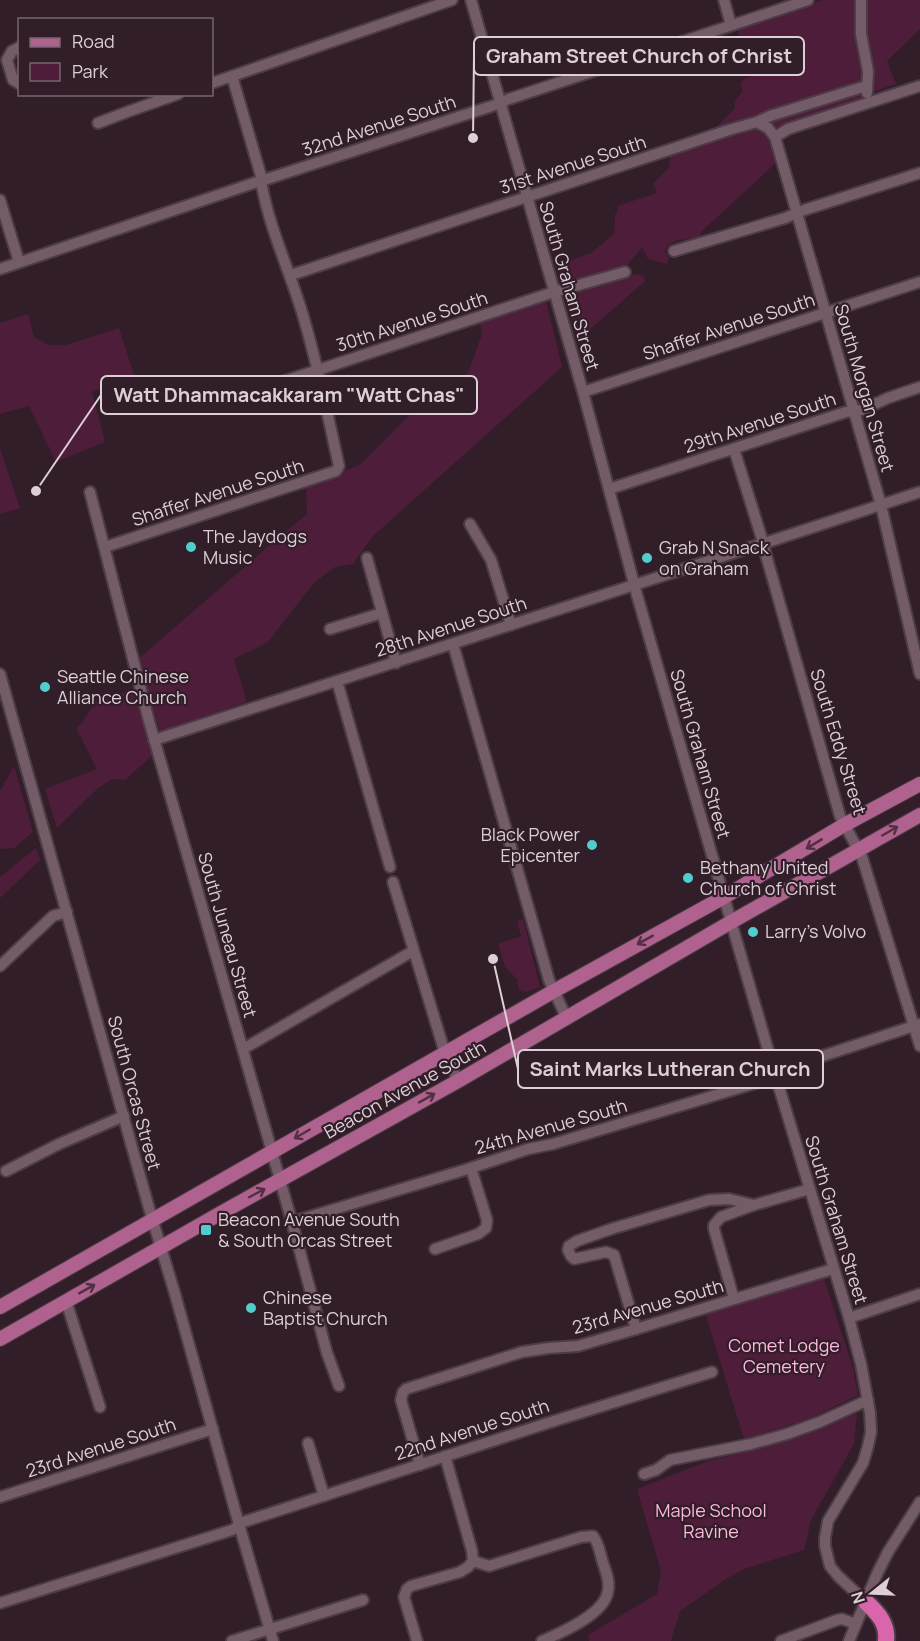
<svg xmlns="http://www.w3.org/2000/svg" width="920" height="1641" font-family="Manrope,sans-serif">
<rect width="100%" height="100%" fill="#321e29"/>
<!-- green -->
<g fill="#4d1d3a">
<polygon points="823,0 857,0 864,76 861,82 714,130 735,108 735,101 743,91 740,85 743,79 752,76 737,28"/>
<polygon points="866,0 920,0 920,29 887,61 896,84 872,92 865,22"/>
<polygon points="863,90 861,100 776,128 770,124 771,120"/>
<path d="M753,127C770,135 772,143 778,161L701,232L700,237C688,241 671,236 665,251L669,258L667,264L648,259L642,247L624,269L563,284L558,265L591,253L614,234L615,215L618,210L617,206L657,193L653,184L662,174L669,168L671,153Z"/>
<polygon points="634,274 643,276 645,281 579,339 565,295"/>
<polygon points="546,301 562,367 372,537 353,564 335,567 314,583 267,643 234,659 247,702 160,731 138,659 277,539 307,514 306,487 361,464 422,402 449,384 468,373 482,334 480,323"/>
<polygon points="28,314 34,337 49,345 66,345 119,328 135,378 92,392 105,442 56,462 29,406 0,414 0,323"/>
<polygon points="0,448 20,508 0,514"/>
<polygon points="137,688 155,753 125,780 112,779 97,789 57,828 45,789 97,769 76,728 82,723 96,701"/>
<polygon points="14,766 33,832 14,848 0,849 0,791"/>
<polygon points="36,848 40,860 0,898 0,877"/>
<polygon points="523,919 540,987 527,992 521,991 518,987 518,980 505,967 498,944 521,936 517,921"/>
<polygon points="824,1279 853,1368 858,1395 809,1419 744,1439 705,1312"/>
<polygon points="857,1413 854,1444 811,1520 804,1550 744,1569 726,1579 680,1611 671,1641 589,1641 588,1635 657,1594 661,1571 637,1489 708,1461 784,1442"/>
</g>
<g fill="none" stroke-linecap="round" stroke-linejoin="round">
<defs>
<g id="minor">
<polyline points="471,0 583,392 637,595 775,1074 849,1318 861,1364 870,1413 871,1432 868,1446 863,1463 828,1521 825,1538 825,1546 830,1566 838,1576 866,1602"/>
<polyline points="724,0 731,25"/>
<polyline points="861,0 861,34 868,71 867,93"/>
<polyline points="20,47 12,51 7,60 13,80 20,84"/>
<polyline points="232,76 261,176"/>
<polyline points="212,83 452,0"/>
<polyline points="757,122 768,128 775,137 881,505 920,674"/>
<polyline points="98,123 127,112 178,94"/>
<polyline points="775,137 788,129 920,86"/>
<polyline points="267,179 492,106 509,99 808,0"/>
<polyline points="0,200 19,262"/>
<polyline points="674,251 785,218 804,210 920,173"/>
<polyline points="0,269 257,182"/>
<polyline points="291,275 732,129 757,122 770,116 866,86"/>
<polyline points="583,392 920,282"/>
<polyline points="209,406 554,292 625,272"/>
<polyline points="734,449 762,539"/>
<polyline points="609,489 846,412 862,410 888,398 920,387"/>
<polyline points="90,492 149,721 292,1222 327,1353 339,1386"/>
<polyline points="470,524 491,560 511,625"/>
<polyline points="768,542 920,492"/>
<path d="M105,547L336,471L339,466C327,413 317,360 301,309C289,270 269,226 262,186"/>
<polyline points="764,548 840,816 862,857 920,1046"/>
<polyline points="367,558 396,663"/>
<polyline points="330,629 382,613"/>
<polyline points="453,644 549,980 567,1019"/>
<polyline points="0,674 149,1208 175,1294 238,1521"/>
<polyline points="337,681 390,867"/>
<polyline points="154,740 758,545"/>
<polyline points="393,882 445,1053 458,1081"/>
<polyline points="0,966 53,916 67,912"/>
<polyline points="243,1049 413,951"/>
<polyline points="6,1171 59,1144 124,1116"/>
<polyline points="292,1222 471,1168 528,1149 553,1144 759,1082 783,1069 920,1024"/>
<polyline points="435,1249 478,1234 486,1228 487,1220 471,1168"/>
<polyline points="734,1299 714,1229 714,1225 721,1217 754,1205"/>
<polyline points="66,1301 100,1407"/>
<polyline points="849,1318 920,1294"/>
<polyline points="636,1329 614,1255 606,1252 574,1259 571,1256 568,1250 569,1246 577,1241 611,1229 709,1200 729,1199 754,1205 810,1189"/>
<polyline points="308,1443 324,1496"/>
<polyline points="445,1456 472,1551 473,1561"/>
<polyline points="420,1465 401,1400 403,1392 406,1389 522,1352 549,1348 578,1346 636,1329 833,1269"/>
<polyline points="644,1474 656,1470 670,1460 751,1444 787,1434 820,1422 868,1400"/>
<polyline points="0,1497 213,1429"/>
<polyline points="243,1522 554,1421 712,1372"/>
<polyline points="240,1528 273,1641"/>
<polyline points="0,1603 232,1530 237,1527"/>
<polyline points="232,1641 363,1600"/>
<path d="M417,1641L404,1597L407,1589L411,1586L460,1572L468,1567L473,1561L489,1566L581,1537L593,1536C599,1543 600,1554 603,1563C606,1572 610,1581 608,1591C605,1614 561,1633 542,1641"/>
<polyline points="781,1641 837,1620 842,1619 856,1624"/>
<polyline points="849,1641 877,1574 888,1552 920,1502"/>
</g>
<g id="major">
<polyline points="0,1307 554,991 724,897 844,825 920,784"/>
<polyline points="0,1339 228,1209 458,1081 731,922 920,815"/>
</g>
<path id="highway" d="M866,1602C878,1613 888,1624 886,1641"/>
</defs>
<!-- minor casing -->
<use href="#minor" stroke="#4c3c45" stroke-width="14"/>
<!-- major casing -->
<use href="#major" stroke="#4c3c45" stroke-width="16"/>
<!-- highway casing -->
<use href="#highway" stroke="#4c3c45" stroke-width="20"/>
<!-- minor -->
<use href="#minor" stroke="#735b67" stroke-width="10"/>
<!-- major -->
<use href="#major" stroke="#b0628f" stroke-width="14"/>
<!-- highway -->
<use href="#highway" stroke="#d966aa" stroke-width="16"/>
</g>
<!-- one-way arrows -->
<defs><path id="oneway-shaft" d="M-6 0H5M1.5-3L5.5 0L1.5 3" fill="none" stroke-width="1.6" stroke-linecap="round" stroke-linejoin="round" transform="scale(1.5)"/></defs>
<g stroke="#522f42">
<use href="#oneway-shaft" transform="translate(890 831) rotate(-30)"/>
<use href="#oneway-shaft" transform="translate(814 844) rotate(149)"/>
<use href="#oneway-shaft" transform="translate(645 940) rotate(151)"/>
<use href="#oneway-shaft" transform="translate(427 1098) rotate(-29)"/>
<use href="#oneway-shaft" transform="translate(302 1134) rotate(150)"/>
<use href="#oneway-shaft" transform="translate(257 1193) rotate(-28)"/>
<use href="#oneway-shaft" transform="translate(87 1289) rotate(-29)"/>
</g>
<!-- markers -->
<g fill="#52cdce" stroke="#321e29" stroke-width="2">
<circle cx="191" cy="547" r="6"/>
<circle cx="647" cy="558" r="6"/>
<circle cx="45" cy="687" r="6"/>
<circle cx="592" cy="845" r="6"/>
<circle cx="688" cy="878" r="6"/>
<circle cx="753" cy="932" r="6"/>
<rect x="200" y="1224" width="12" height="12" rx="3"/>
<circle cx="251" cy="1308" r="6"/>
</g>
<g text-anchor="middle" stroke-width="4.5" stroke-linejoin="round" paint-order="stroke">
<!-- street labels -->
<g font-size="18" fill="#dccfd6" stroke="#321e29">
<text transform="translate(379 126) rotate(-18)" y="6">32nd Avenue South</text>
<text transform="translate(573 165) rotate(-18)" y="6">31st Avenue South</text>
<text transform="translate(569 286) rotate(74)" y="6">South Graham Street</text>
<text transform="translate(412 322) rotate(-18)" y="6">30th Avenue South</text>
<text transform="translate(729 327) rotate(-18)" y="6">Shaffer Avenue South</text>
<text transform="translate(864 388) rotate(74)" y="6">South Morgan Street</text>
<text transform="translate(760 423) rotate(-18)" y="6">29th Avenue South</text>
<text transform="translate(218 493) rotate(-18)" y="6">Shaffer Avenue South</text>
<text transform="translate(451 627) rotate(-18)" y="6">28th Avenue South</text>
<text transform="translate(838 742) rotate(73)" y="6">South Eddy Street</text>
<text transform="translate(700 754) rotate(74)" y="6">South Graham Street</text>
<text transform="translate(227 935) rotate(74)" y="6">South Juneau Street</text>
<text transform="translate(405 1090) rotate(-29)" y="6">Beacon Avenue South</text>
<text transform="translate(134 1093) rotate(75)" y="6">South Orcas Street</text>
<text transform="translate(551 1127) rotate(-16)" y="6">24th Avenue South</text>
<text transform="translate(836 1220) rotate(73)" y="6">South Graham Street</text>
<text transform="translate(648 1307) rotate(-16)" y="6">23rd Avenue South</text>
<text transform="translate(472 1430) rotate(-18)" y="6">22nd Avenue South</text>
<text transform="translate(101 1448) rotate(-18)" y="6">23rd Avenue South</text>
</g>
<!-- poi labels -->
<g font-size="18" fill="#dccfd6" stroke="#321e29" text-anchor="start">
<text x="203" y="543">The Jaydogs<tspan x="203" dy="21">Music</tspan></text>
<text x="659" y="554">Grab N Snack<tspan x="659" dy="21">on Graham</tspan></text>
<text x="57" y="683">Seattle Chinese<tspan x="57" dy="21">Alliance Church</tspan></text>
<text x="580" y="841" text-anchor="end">Black Power<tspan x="580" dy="21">Epicenter</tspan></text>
<text x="700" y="874">Bethany United<tspan x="700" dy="21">Church of Christ</tspan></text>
<text x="765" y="938">Larry's Volvo</text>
<text x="218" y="1226">Beacon Avenue South<tspan x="218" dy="21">&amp; South Orcas Street</tspan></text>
<text x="263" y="1304">Chinese<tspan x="263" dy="21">Baptist Church</tspan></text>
</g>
<!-- park labels -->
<g font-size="18" fill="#ffb7de" stroke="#321e29">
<text x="784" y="1352">Comet Lodge<tspan x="784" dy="21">Cemetery</tspan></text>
<text x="711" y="1517">Maple School<tspan x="711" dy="21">Ravine</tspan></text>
</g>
</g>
<!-- callouts -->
<path fill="none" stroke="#dccfd6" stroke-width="2" d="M473 138L474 56M36 491L101 395M493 959L518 1069"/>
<g fill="#dccfd6" stroke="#321e29" stroke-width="2">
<circle cx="473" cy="138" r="6"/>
<circle cx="36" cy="491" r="6"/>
<circle cx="493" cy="959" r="6"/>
</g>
<g fill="#321e29" stroke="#dccfd6" stroke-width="2">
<rect x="474" y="37" width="330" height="38" rx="6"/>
<rect x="101" y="376" width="376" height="38" rx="6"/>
<rect x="518" y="1050" width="305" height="38" rx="6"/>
</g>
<g font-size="20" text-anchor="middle" font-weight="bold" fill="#dccfd6">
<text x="639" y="63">Graham Street Church of Christ</text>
<text x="289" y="402">Watt Dhammacakkaram "Watt Chas"</text>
<text x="670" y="1076">Saint Marks Lutheran Church</text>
</g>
<!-- legend -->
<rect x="18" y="18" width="195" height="78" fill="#321e29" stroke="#76656e" stroke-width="1.5"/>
<rect x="30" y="38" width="30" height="9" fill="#b0628f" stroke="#76656e" stroke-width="1.5"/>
<text x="72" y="48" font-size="18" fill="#dccfd6">Road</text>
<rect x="30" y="63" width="30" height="18" fill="#4d1d3a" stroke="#76656e" stroke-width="1.5"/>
<text x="72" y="78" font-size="18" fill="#dccfd6">Park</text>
<!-- north arrow -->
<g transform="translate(872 1593) rotate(252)" stroke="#321e29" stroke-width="4.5" paint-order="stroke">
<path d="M0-4.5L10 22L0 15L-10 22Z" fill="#dccfd6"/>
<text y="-9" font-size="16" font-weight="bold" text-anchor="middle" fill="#dccfd6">N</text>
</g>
</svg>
